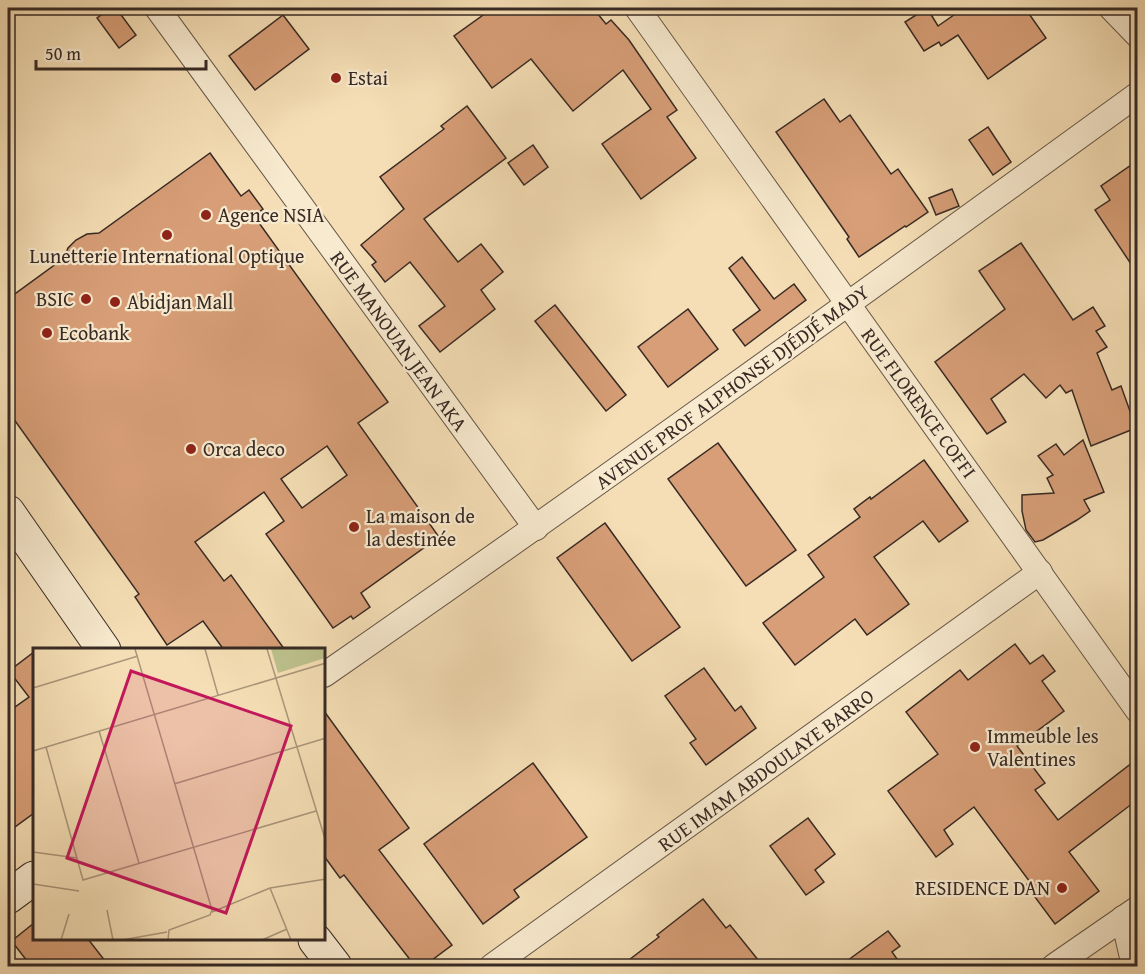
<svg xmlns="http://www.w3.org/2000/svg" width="1145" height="974" font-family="'Gentium Book Plus',serif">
<rect width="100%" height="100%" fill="#f5deb5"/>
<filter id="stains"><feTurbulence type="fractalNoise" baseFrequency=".00333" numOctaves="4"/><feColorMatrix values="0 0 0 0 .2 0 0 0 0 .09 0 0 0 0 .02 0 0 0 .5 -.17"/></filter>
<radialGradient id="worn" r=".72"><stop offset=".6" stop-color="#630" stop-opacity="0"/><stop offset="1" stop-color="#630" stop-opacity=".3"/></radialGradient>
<!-- building -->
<g fill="#d79e77" stroke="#372a24" stroke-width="1.5" fill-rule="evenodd">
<polygon points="111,8 116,8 136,35 119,48 97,18"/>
<polygon points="493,8 593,8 606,24 611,20 629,40 677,110 667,117 696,158 641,199 602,144 651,109 623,70 573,111 531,59 492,88 454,36"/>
<polygon points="927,8 938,26 964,8 1025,8 1046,38 988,79 958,35 941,46 939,42 924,51 905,22"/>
<polygon points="283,15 309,49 255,90 229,56"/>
<polygon points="824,99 840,122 850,115 891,174 898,169 928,212 906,227 905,226 859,257 847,239 849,237 776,132"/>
<polygon points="467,106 506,158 424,219 458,262 481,244 503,272 481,290 495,309 440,352 419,326 445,306 410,262 385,282 372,265 376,262 361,245 404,209 380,177 444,129 441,126"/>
<polygon points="988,127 1011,162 993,175 969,140"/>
<polygon points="533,145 548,167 524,185 508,163"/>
<path d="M210,153L241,196L249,190L263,209L254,216L388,402L358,423L439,537L361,593L370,607L353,619L351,616L333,628L266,534L284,521L264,492L195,542L224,581L231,575L285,650H224L203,621L167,645L135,597L139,594L8,411V299L64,258L68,248L76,240L87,234L99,233ZM327,446L347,475L302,508L281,479Z"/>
<polygon points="1137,161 1137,273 1095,210 1110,200 1101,186"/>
<polygon points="952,189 959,206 936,215 929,198"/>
<polygon points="1021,243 1073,320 1093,307 1105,326 1096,331 1107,347 1097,353 1112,390 1121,386 1136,428 1091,446 1072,390 1066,393 1060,385 1046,398 1024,374 991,399 1006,422 987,434 935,362 1005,309 979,271"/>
<polygon points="742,257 774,299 794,284 806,300 745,346 733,330 760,310 729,268"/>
<polygon points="555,305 626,395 606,411 535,321"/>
<polygon points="688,309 718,349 668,387 638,347"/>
<polygon points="1083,440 1104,492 1084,500 1090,511 1077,520 1043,540 1035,542 1026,530 1022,511 1022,495 1054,493 1047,478 1053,475 1038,456 1056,444 1064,455"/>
<polygon points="718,443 796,550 746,586 668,479"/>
<polygon points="924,460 968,521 939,542 923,521 874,557 909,604 867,635 855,619 795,665 763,623 824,577 808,555 860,517 854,509 870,497 871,499"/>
<polygon points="605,523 680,627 632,661 557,558"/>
<polygon points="1015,644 1030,664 1043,655 1055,671 1042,681 1064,711 1017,746 1045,783 1035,790 1058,820 1137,759 1137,800 1069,852 1099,891 1055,924 1026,885 1030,882 974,807 944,830 953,844 936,857 888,791 938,754 906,712 960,670 968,680"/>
<polygon points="34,652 34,813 8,832 8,712 29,697 9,671"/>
<polygon points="704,668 735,711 741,706 756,728 706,765 690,743 696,739 665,696"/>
<polygon points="324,711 409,828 379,850 452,945 424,966 415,966 344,875 340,878 324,856"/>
<polygon points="533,763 587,837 514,890 519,897 483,924 424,844"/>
<polygon points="808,818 835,854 815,870 824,882 806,895 770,846"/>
<polygon points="703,899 726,928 730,925 763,966 621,966 659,937 657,935"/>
<polygon points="34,923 34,939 88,939 109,966 31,966 10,939 14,939"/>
<polygon points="888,931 900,946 892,952 902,966 840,966"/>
</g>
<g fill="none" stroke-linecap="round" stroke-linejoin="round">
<defs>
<g id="street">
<polyline points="157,8 536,528"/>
<polyline points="637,8 1138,711"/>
<polyline points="1111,8 1138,36"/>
<path d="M324,675C598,485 868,290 1138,94"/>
<polyline points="1123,918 1134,966"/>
<polyline points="492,966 1040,572"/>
<polyline points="1054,966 1138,908"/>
</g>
<g id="secondary">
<polyline points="8,512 104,650"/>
<polyline points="8,897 34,878"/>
<polyline points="315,940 335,966"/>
</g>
</defs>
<!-- street casing -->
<use href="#street" stroke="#665748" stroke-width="26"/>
<!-- secondary casing -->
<use href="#secondary" stroke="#372a24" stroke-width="35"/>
<!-- street -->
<use href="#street" stroke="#f8eacf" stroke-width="24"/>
<!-- secondary -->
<use href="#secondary" stroke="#f8eacf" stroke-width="33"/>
</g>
<!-- markers -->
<g fill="#8f2418" stroke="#f8eacf" stroke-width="2">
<circle cx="336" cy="78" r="6"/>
<circle cx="206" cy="215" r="6"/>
<circle cx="167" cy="235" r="6"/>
<circle cx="86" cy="299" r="6"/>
<circle cx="115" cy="302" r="6"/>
<circle cx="47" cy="333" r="6"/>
<circle cx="191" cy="449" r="6"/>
<circle cx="354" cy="527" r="6"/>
<circle cx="975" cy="747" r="6"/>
<circle cx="1062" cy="888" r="6"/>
</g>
<g text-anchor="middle" stroke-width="4.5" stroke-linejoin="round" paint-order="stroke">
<!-- poi labels -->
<g font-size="20" fill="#372a24" stroke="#f8eacf" text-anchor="start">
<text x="348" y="85">Estai</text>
<text x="218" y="222">Agence NSIA</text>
<text x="167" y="263" text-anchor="middle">Lunetterie International Optique</text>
<text x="74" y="306" text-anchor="end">BSIC</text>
<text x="127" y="309">Abidjan Mall</text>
<text x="59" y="340">Ecobank</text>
<text x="203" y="456">Orca deco</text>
<text x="366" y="523">La maison de<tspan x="366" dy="23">la destinée</tspan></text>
<text x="987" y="743">Immeuble les<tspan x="987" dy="23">Valentines</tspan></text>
<text x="1050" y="895" text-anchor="end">RESIDENCE DAN</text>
</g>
<!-- street labels -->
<g font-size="20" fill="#372a24" stroke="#f8eacf">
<text transform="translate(399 341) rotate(54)" y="7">RUE MANOUAN JEAN AKA</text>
<text transform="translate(732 387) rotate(-36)" y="7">AVENUE PROF ALPHONSE DJÉDJÉ MADY</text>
<text transform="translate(919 403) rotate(54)" y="7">RUE FLORENCE COFFI</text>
<text transform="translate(766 770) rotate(-36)" y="7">RUE IMAM ABDOULAYE BARRO</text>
</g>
</g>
<!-- overview -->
<g transform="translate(33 648)">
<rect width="292" height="292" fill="#f5deb5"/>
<path d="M238,1H290L292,10L245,25Z" fill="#bdc18c"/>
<path fill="none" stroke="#a9967b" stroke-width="1.5" d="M102,1L179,262L177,267L136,282L135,292M172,1L185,47M234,1L293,194M0,40L105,8M66,83L106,215M13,99L50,232L283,163M0,103L293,15M141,136L293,90M0,204L44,210M0,236L46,243M237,240L258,292M74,262L80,292M179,264L237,240L293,231M28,292L36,266M89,292L134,284M229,292L254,281"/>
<path fill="#c2185b" fill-opacity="0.15" stroke="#c2185b" stroke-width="3" d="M98,23L258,78L193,265L34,210Z"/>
<rect width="292" height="292" fill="none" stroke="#372a24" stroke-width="3"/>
</g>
<!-- margin -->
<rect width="1145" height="974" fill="none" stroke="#f5deb5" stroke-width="30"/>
<rect x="9" y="9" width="1127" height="956" fill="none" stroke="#372a24" stroke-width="3"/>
<rect x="15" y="15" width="1115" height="944" fill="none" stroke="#372a24" stroke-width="1.5"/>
<!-- scale -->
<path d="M36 60v9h170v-9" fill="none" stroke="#372a24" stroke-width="3"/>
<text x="45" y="60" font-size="18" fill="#372a24" stroke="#f8eacf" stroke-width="4.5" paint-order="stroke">50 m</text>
<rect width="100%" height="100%" filter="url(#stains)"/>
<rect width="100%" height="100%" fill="url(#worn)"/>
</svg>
